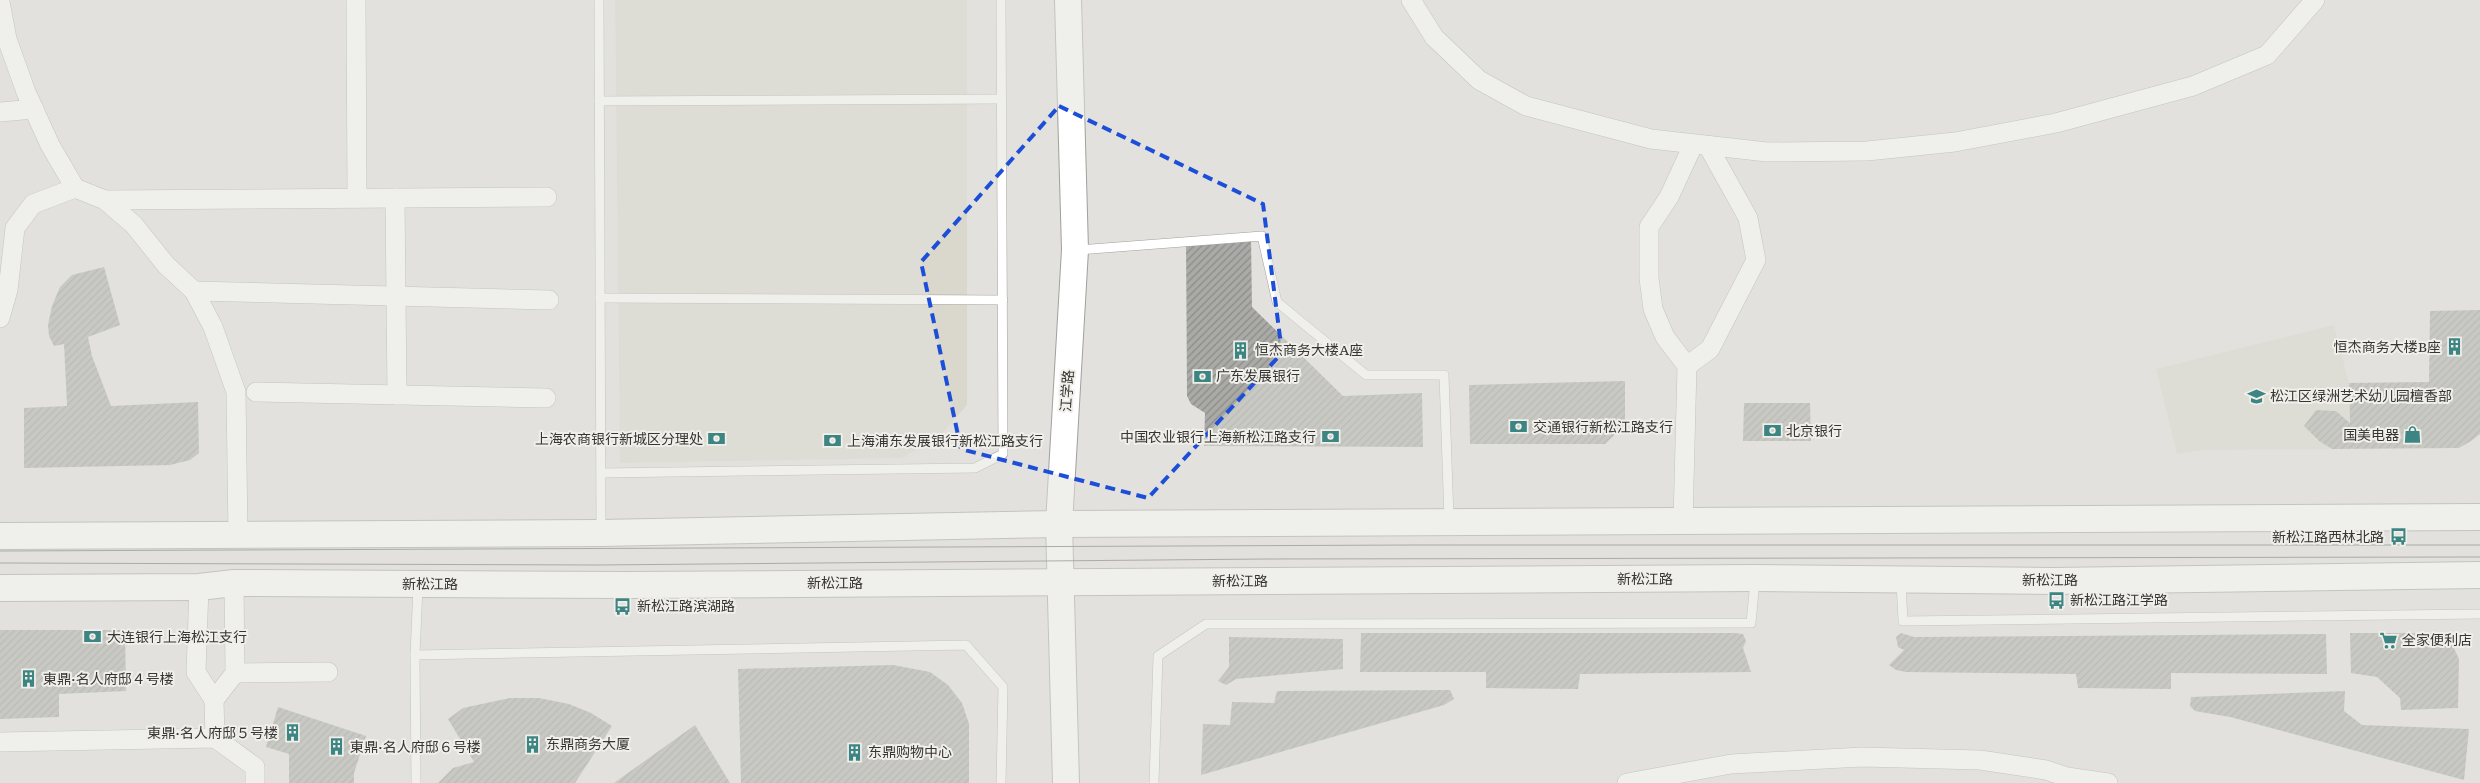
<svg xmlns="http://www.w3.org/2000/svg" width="2480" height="783" font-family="Literata,'Noto Sans SC',serif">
<defs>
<pattern id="building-hatch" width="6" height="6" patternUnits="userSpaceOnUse" patternTransform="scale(1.25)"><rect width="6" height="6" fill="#aaaba7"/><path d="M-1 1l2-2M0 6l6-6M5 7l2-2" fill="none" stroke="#8b8c89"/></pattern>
</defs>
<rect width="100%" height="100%" fill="#e2e1dd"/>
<!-- built -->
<g fill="#dad7cc">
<polygon points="615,0 967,0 967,405 940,436 902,458 620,463"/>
<polygon points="2334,325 2349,383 2350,423 2336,411 2317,410 2305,426 2315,439 2332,449 2203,450 2177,454 2156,369"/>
</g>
<!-- building -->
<g fill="url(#building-hatch)">
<polygon points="1186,237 1251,238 1252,307 1343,396 1422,393 1423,447 1204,446 1205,413 1191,404 1187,396"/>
<polygon points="104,267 120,325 88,337 92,356 111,406 198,402 199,453 190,460 170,465 24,468 24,408 67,406 64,344 54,346 49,336 48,325 52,306 60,287 72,275"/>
<polygon points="2480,310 2480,434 2471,441 2459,448 2332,449 2319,441 2304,426 2316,410 2336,411 2350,423 2349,383 2429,382 2430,311"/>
<polygon points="1625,381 1625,425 1605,444 1470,444 1469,385"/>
<polygon points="1744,403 1810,403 1811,441 1743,441"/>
<polygon points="0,630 125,630 126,691 59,694 59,717 0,719"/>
<polygon points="1361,633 1734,633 1743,634 1746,641 1743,648 1751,672 1580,674 1578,689 1486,688 1486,672 1360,672"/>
<polygon points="1901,633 1914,637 2326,634 2327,674 2171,673 2171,689 2078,688 2076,674 1906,672 1896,670 1889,665 1904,650 1898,647 1896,637"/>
<polygon points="2350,633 2441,633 2451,642 2459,659 2458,708 2401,710 2400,698 2377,677 2351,673"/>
<polygon points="1229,637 1343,639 1343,669 1236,679 1226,685 1218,681 1229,667"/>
<polygon points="893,665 930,672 948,685 962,703 969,724 969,783 741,783 738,669"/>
<polygon points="1450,690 1454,699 1444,705 1201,775 1203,724 1230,725 1232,702 1274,703 1277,691"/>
<polygon points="2345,691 2344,711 2362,725 2469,729 2464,780 2230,717 2195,711 2190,706 2191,697"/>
<polygon points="510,698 539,698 569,704 591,713 612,726 575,783 438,783 453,768 474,762 448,719 463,708"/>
<polygon points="278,707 366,736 354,773 354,783 289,783 289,754 266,747"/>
<polygon points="695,725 730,783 614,783"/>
</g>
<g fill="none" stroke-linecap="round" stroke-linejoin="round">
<defs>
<g id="lane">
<polyline points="599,0 601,530"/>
<polyline points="599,101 1001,99"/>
<polyline points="1078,250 1262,236 1277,302 1366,375 1444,375 1449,519"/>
<polyline points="600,298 1003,300"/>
<polyline points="602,473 975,468 1003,454 1001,0"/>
<polyline points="1901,581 1903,621 2480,614"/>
<polyline points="415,655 966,645 1003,687 1001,783"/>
<polyline points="416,783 415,655 418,587"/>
<polyline points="1154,783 1158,656 1206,624 1751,623 1755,581"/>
</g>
<g id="street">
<polyline points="356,0 357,198"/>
<polyline points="1411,0 1434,37 1479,80 1526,106 1651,139 1767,152 1867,151 1955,142 2056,123 2193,86 2267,55 2315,0"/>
<polyline points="0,2 7,39 26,92 50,145 75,188 105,200 134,225 166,265 194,291 213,327 236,392 238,536"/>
<polyline points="0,112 34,109"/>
<polyline points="395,198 397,395"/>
<polyline points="105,200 547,197"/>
<polyline points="194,291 549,300"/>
<polyline points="0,318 8,290 15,228 33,204 75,188"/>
<polyline points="1687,366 1665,337 1653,309 1649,278 1649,227 1669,197 1693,145"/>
<polyline points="256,392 546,398"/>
<polyline points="1683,522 1687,366 1710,349 1756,260 1748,218 1708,146"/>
<polyline points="199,587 196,672 214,700 215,738"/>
<polyline points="235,673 328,672"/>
<polyline points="214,700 235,673 234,583"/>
<polyline points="0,742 215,738 255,767 255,783"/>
<polyline points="1627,783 1731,764 1862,757 1980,760 2046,770 2067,777 2108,783"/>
</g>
<g id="secondary">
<polyline points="0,536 601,533 1059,524 2480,517"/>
<polyline points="0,588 199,587 234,583 628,585 1756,578 2052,581 2480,575"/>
<polyline points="1066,783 1059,524 1075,250 1068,0"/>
</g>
</defs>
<!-- lane casing -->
<use href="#lane" stroke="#a1a09c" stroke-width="10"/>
<!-- street casing -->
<use href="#street" stroke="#a1a09c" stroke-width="20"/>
<!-- secondary casing -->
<use href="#secondary" stroke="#a1a09c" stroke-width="28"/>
<!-- lane -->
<use href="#lane" stroke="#fff" stroke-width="9"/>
<!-- street -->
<use href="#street" stroke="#fff" stroke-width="19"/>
<!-- secondary -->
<use href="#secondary" stroke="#fff" stroke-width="26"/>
<!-- tram -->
<g stroke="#696966" stroke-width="1">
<polyline points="0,551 1413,545 2480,545"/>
<polyline points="0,563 597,565 1266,559 2480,557"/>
</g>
</g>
<!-- marked area -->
<path d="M0 0H2480V783H0ZM1059,106L1263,204L1282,353L1148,498L961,449L921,262Z" fill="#e2e1dd" fill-opacity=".55" fill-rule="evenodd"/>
<path fill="none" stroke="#1d4ed8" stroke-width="4" stroke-dasharray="10 6" stroke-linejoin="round" d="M1059,106L1263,204L1282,353L1148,498L961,449L921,262Z"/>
<!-- icons -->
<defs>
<symbol id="building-bare" viewBox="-9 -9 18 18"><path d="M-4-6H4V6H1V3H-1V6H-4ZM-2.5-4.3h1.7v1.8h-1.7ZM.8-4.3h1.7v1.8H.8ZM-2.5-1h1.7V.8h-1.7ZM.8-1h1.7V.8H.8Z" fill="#3d8582" stroke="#f0efea" stroke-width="2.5" paint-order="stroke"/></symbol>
<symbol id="bank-bare" viewBox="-9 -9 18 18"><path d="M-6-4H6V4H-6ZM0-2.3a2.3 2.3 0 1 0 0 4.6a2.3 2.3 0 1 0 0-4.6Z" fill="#3d8582" stroke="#f0efea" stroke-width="2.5" paint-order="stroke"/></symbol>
<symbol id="school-bare" viewBox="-9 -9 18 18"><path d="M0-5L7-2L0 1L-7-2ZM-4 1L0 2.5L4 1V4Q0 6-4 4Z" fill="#3d8582" stroke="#f0efea" stroke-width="2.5" paint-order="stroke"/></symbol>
<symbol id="shop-bare" viewBox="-9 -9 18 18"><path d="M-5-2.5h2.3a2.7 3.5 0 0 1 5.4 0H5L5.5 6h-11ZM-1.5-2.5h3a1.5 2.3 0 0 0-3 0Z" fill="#3d8582" stroke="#f0efea" stroke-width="2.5" paint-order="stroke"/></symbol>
<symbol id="bus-bare" viewBox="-9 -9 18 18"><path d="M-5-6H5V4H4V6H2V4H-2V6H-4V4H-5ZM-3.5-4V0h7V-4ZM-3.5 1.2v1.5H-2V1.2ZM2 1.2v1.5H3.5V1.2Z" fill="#3d8582" stroke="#f0efea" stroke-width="2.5" paint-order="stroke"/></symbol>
<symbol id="supermarket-bare" viewBox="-9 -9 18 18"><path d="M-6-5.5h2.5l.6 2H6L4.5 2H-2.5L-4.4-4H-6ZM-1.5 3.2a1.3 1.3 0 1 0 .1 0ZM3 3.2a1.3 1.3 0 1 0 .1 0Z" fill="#3d8582" stroke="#f0efea" stroke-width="2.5" paint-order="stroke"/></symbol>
</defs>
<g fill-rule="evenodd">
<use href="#building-bare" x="2442" y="334" width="25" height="25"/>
<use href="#building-bare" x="1228" y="338" width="25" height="25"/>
<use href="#bank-bare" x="1190" y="364" width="25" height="25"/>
<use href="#school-bare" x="2244" y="384" width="25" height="25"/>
<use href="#bank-bare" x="1506" y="414" width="25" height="25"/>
<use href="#bank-bare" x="1760" y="418" width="25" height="25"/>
<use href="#shop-bare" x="2400" y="422" width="25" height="25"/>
<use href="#bank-bare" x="1318" y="424" width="25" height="25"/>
<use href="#bank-bare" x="704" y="426" width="25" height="25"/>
<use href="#bank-bare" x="820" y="428" width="25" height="25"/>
<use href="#bus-bare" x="2386" y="524" width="25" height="25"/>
<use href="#bus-bare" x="2044" y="588" width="25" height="25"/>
<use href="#bus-bare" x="610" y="594" width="25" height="25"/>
<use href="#bank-bare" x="80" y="624" width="25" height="25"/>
<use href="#supermarket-bare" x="2376" y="628" width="25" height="25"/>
<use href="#building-bare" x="16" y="666" width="25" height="25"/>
<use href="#building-bare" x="280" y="720" width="25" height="25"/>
<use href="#building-bare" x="520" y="732" width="25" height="25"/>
<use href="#building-bare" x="324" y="734" width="25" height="25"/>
<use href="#building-bare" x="842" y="740" width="25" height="25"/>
</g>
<g text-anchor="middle" stroke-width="4" stroke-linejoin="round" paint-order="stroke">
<!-- poi labels -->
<g font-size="14" fill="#363634" stroke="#f0efea" text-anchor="start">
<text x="2441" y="352" text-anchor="end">恒杰商务大楼B座</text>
<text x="1255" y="355">恒杰商务大楼A座</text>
<text x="1216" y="381">广东发展银行</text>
<text x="2270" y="401">松江区绿洲艺术幼儿园檀香部</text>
<text x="1533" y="432">交通银行新松江路支行</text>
<text x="1786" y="436">北京银行</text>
<text x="2399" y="440" text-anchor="end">国美电器</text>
<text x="1316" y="442" text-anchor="end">中国农业银行上海新松江路支行</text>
<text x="703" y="444" text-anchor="end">上海农商银行新城区分理处</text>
<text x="847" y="446">上海浦东发展银行新松江路支行</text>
<text x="2384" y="542" text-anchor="end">新松江路西林北路</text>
<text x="2070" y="605">新松江路江学路</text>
<text x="637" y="611">新松江路滨湖路</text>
<text x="107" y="642">大连银行上海松江支行</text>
<text x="2402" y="645">全家便利店</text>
<text x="43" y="684">東鼎·名人府邸４号楼</text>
<text x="278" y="738" text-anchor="end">東鼎·名人府邸５号楼</text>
<text x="546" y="749">东鼎商务大厦</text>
<text x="350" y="752">東鼎·名人府邸６号楼</text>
<text x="868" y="757">东鼎购物中心</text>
</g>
<!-- street labels -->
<g font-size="14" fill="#363634" stroke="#f0efea">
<text transform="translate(1067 391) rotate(-86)" y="5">江学路</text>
<text x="1645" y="584">新松江路</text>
<text x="2050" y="585">新松江路</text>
<text x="1240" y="586">新松江路</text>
<text x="835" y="588">新松江路</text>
<text x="430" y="589">新松江路</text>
</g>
</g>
</svg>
